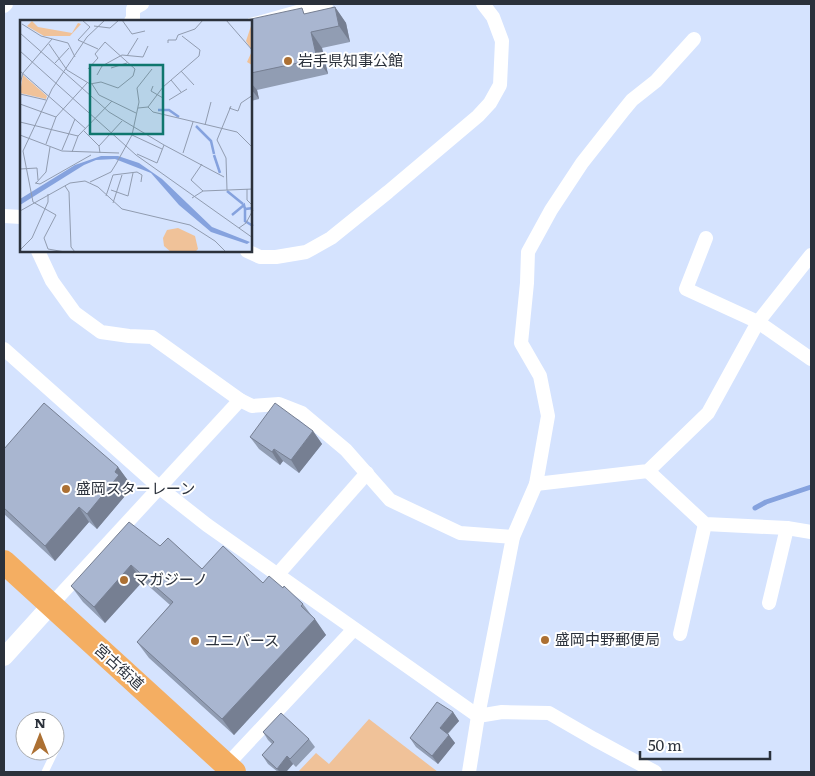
<svg xmlns="http://www.w3.org/2000/svg" width="815" height="776" font-family="Literata,'Noto Sans JP',serif">
<rect width="100%" height="100%" fill="#d5e3fe"/>
<!-- green -->
<polygon fill="#f0c299" points="369,719 438,772 298,772 316,753 329,764"/>
<g fill="none" stroke-linecap="round" stroke-linejoin="round">
<!-- stream -->
<polyline stroke="#85a2de" stroke-width="5" points="755,508 766,502 811,487"/>
<!-- service -->
<polyline stroke="#fff" stroke-width="7" points="45,772 59,743"/>
<!-- minor -->
<g stroke="#fff" stroke-width="14">
<polyline points="4,6 6,4"/>
<polyline points="131,21 133,19 133,9 142,4"/>
<polyline points="251,25 326,4"/>
<polyline points="4,216 21,217"/>
<polyline points="706,238 686,289 758,322 811,359"/>
<polyline points="38,251 52,281 75,313 101,332 129,336 152,337 240,400 252,406 279,404 302,413 346,450 390,500 460,533 513,537"/>
<polyline points="247,251 260,257 276,257 306,252 331,238 388,192 478,116 490,103 500,85 502,41 493,17 483,4"/>
<polyline points="4,349 160,488 207,525 478,716 502,712 549,713 594,739 655,772"/>
<polyline points="648,471 705,524 787,528 811,532"/>
<polyline points="536,484 648,471 708,413 758,322 811,255"/>
<polyline points="278,574 367,473"/>
<polyline points="769,603 787,528"/>
<polyline points="51,605 240,400"/>
<polyline points="680,634 705,524"/>
<polyline points="223,769 354,629"/>
<polyline points="469,772 478,716 513,537 536,484 548,416 540,376 521,343 527,283 528,252 551,210 582,163 623,111 632,100 656,81 694,39"/>
</g>
<!-- tertiary -->
<polyline stroke="#fff" stroke-width="18" points="4,657 51,605"/>
<!-- trunk -->
<polyline stroke="#f4ae62" stroke-width="24" points="4,562 234,772"/>
</g>
<!-- wall -->
<g fill="#919db3">
<polygon points="335,7 346,23 350,42 322,48 328,74 257,90 259,99 251,101 251,21 306,14"/>
<polygon points="313,431 322,444 299,473 283,461 280,465 259,449 250,437"/>
<polygon points="4,449 118,467 129,482 127,486 130,490 97,529 89,522 55,561 4,514"/>
<polygon points="160,546 202,569 283,588 303,604 326,635 234,735 149,658 137,642 170,605 143,581 105,623 83,602 71,586"/>
<polygon points="453,712 459,721 448,734 455,743 438,764 416,747 410,738"/>
<polygon points="263,732 309,739 315,747 296,767 293,764 286,772 278,772 268,764 262,755 272,744 268,740"/>
</g>
<!-- shaded-wall -->
<g fill="#767f92">
<polygon points="335,7 346,23 350,42 339,26"/>
<polygon points="311,32 322,48 328,74 317,59"/>
<polygon points="251,83 257,90 259,99 251,89"/>
<polygon points="313,431 322,444 299,473 291,460"/>
<polygon points="274,449 283,461 280,465 272,452"/>
<polygon points="118,467 129,482 127,486 130,490 97,529 87,514"/>
<polygon points="79,507 89,522 55,561 45,546"/>
<polygon points="131,565 143,581 105,623 94,607"/>
<polygon points="315,619 326,635 234,735 222,719"/>
<polygon points="453,712 459,721 445,736 440,728"/>
<polygon points="449,735 455,743 438,764 432,756"/>
<polygon points="287,756 293,764 286,772 280,772 277,769"/>
</g>
<!-- building -->
<g fill="#a9b6d0" stroke="#767f92">
<polygon points="335,7 339,26 311,32 317,59 251,73 251,21 242,21 302,8 304,14"/>
<polygon points="44,403 118,467 115,472 119,475 87,514 79,507 45,546 4,508 4,449"/>
<polygon points="275,403 313,431 291,460 274,449 272,452 250,437"/>
<polygon points="129,522 160,546 168,538 202,569 223,546 263,583 269,576 283,588 284,586 303,604 301,606 315,619 222,719 137,642 173,602 131,565 94,607 71,586"/>
<polygon points="437,702 453,712 440,728 449,735 432,756 410,738"/>
<polygon points="281,713 309,739 290,759 287,756 277,769 262,755 274,742 263,732"/>
</g>
<!-- markers -->
<g fill="#ac7033" stroke="#fff" stroke-width="2">
<circle cx="288" cy="61" r="5"/>
<circle cx="66" cy="489" r="5"/>
<circle cx="124" cy="580" r="5"/>
<circle cx="545" cy="640" r="5"/>
<circle cx="195" cy="641" r="5"/>
</g>
<g text-anchor="middle" stroke-width="4" stroke-linejoin="round" paint-order="stroke">
<!-- poi labels -->
<g font-size="15" fill="#2b313b" stroke="#fff" text-anchor="start">
<text x="298" y="66">岩手県知事公館</text>
<text x="76" y="494">盛岡スターレーン</text>
<text x="134" y="585">マガジーノ</text>
<text x="555" y="645">盛岡中野郵便局</text>
<text x="205" y="646">ユニバース</text>
</g>
<!-- street labels -->
<g font-size="15" fill="#2b313b" stroke="#fff">
<text transform="translate(119 667) rotate(42)" y="5">宮古街道</text>
</g>
</g>
<!-- overview -->
<g transform="translate(20 20)">
<rect width="232" height="232" fill="#d5e3fe"/>
<path d="M12,1L18,7L52,13L58,3L61,4L50,16H24L7,6ZM232,3V45L227,42L232,31L226,21ZM3,55L27,76L26,79L0,73ZM158,208L175,216L178,229L175,232H151L144,226L143,218L147,210Z" fill="#f0c299"/>
<path d="M81,136H98L119,143L142,159L192,207L230,222L227,224L191,212L159,185L131,153L95,139L76,140L64,145L0,185V179L55,145Z" fill="#85a2de"/>
<path fill="none" stroke="#85a2de" stroke-width="2.5" d="M138,90H149L159,97M176,106L191,121L194,134M194,135L200,153M207,171L223,184M225,189V201L233,206M212,195L224,185L225,189L233,188"/>
<path fill="none" stroke="#919cb0" stroke-width="1" d="M62,0L70,7L58,20L78,29M102,0L112,14L125,11M206,0L233,31M2,4L21,16L48,23L55,37M74,6L90,8L99,0M0,13L89,92L144,125M148,23V20H156L158,15L175,9L183,0M29,24L47,50L70,64L81,62L98,68L113,56L115,49L85,22L75,34L78,38L68,49M0,31L116,135L233,218M107,36L118,18M35,43L49,28M91,48L107,43M0,51L66,109M161,51L174,65M77,55L82,46L102,35L123,37L128,26M151,60L161,72M0,64L3,53L32,19M72,64L79,75L116,93M133,66L131,71L143,78M0,74L26,80M149,80L167,69M0,84L36,97M128,87L133,92L217,112L233,128M118,88L128,87L143,67L179,36L180,30L162,16M209,88L218,91L221,83L233,75M0,102L58,116M185,105L191,82M64,111L79,126L80,133M0,115L42,131L99,133M112,115L142,129M26,124L36,97L67,63M79,126L102,101M42,130L55,99M52,132L58,116L92,81M163,133L173,102M117,134L137,143L144,125L204,157M182,144L171,160L183,171M0,149L17,148L18,160M70,162L91,152L96,144L112,115L119,82L117,68L132,49M15,163L20,164L71,135M16,163L26,152L30,127M45,166L49,172L51,227L55,232M227,169V180L233,186M91,170L108,176L113,153M207,170L206,138L197,120L211,86M86,176L93,155L117,152L122,155L121,162M172,178L183,171L233,169M93,183L102,155M0,191L50,163L65,161L78,167L102,189L170,205L195,221L206,232M219,208L226,203L233,190M0,230L12,218L28,182V174M45,232L28,229L24,218L36,195L13,182L3,131L32,69L67,17L85,0"/>
<path fill="#0f766e" fill-opacity="0.15" stroke="#0f766e" stroke-width="2.5" d="M70,45H143V114H70Z"/>
<rect width="232" height="232" fill="none" stroke="#2b313b" stroke-width="2.5"/>
</g>
<!-- border -->
<rect width="815" height="776" fill="none" stroke="#2b313b" stroke-width="10"/>
<!-- north arrow -->
<g transform="translate(40 736)"><circle r="24" fill="#ffffff" stroke="#aaadb1"/>
<path d="M0-4L9 19L0 12L-9 19Z" fill="#ac7033"/>
<text y="-8" font-size="14" font-weight="bold" text-anchor="middle" fill="#2b313b">N</text>
</g>
<!-- scale -->
<path d="M640 751v8h130v-8" fill="none" stroke="#2b313b" stroke-width="2.5"/>
<text x="648" y="751" font-size="15" fill="#2b313b" stroke="#ffffff" stroke-width="4" paint-order="stroke">50 m</text>
</svg>
